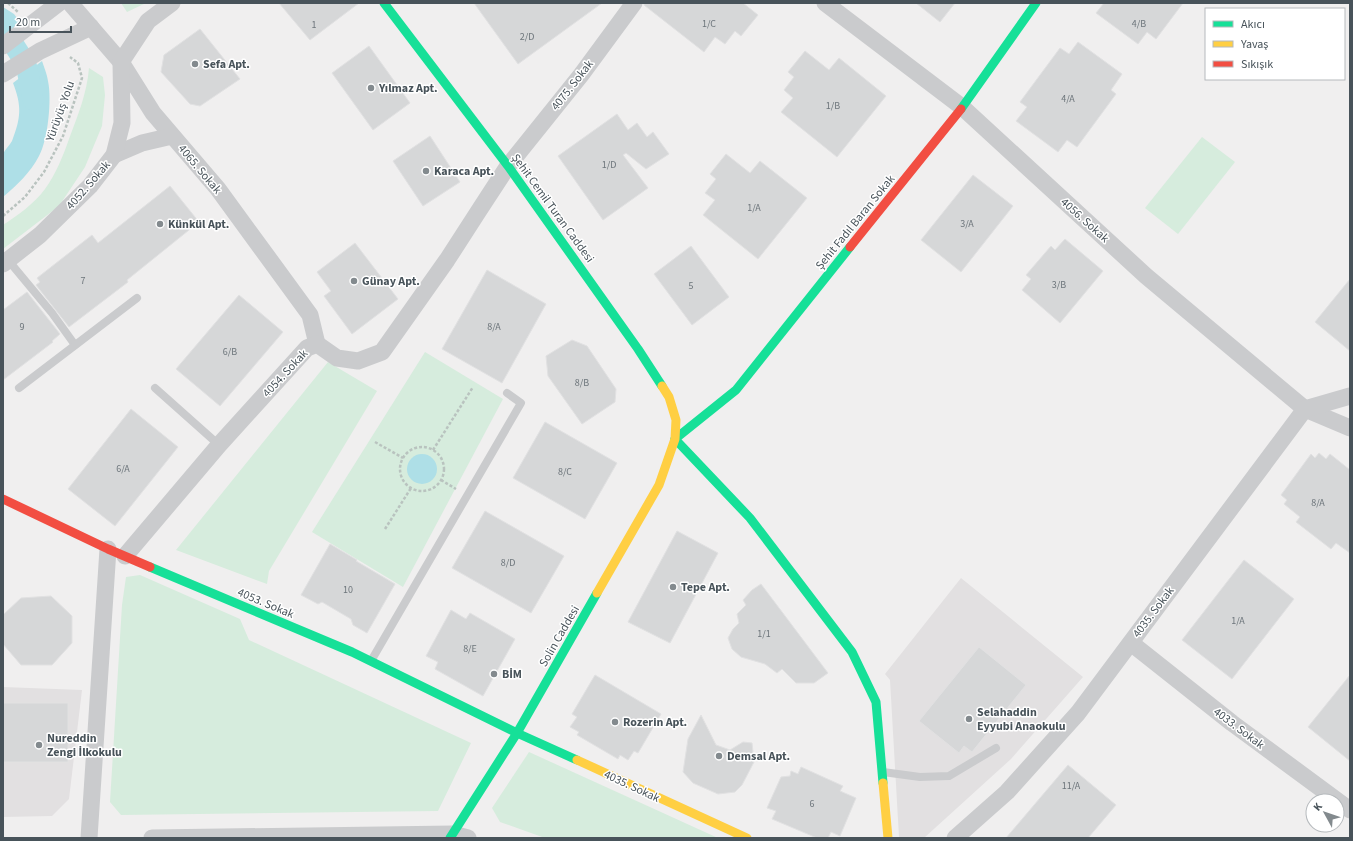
<svg xmlns="http://www.w3.org/2000/svg" width="1353" height="841" font-family="'Source Sans 3',sans-serif">
<rect width="100%" height="100%" fill="#f0efef"/>
<!-- education -->
<g fill="#e2e0e1">
<polygon points="961,578 1083,677 1011,759 924,838 902,838 899,837 890,680 885,674"/>
<polygon points="3,687 82,690 69,799 52,816 3,817"/>
</g>
<!-- green -->
<g fill="#d6ecdd">
<polygon points="121,3 146,3 127,12"/>
<path d="M89,68L103,77L105,95L102,126L85,167L59,206L3,249V225C18,215 34,204 45,189C56,174 63,156 69,139C78,115 87,93 89,68Z"/>
<polygon points="1202,137 1235,162 1178,234 1145,208"/>
<polygon points="425,352 503,399 403,587 312,532"/>
<polygon points="328,362 377,391 269,571 267,584 176,550"/>
<polygon points="140,575 240,619 249,640 471,743 438,811 121,815 110,802 122,605 126,577"/>
<polygon points="529,752 718,838 545,838 500,822 492,808"/>
</g>
<!-- water -->
<g fill="#aedfe7">
<polygon points="3,7 14,14 20,22 3,35"/>
<path d="M42,61C44,67 47,74 48,81C52,99 48,140 39,156C30,173 17,185 3,197C3,189 1,160 3,154C5,149 10,145 12,141C21,118 22,106 13,83Z"/>
<circle cx="422" cy="469" r="15"/>
</g>
<g fill="none" stroke-linecap="round" stroke-linejoin="round">
<!-- canal -->
<polyline stroke="#aedfe7" stroke-width="21" points="3,28 26,64 33,100"/>
</g>
<!-- building -->
<g fill="#d6d7d8" stroke="#e1e1e2">
<polygon points="279,3 359,3 310,40"/>
<polygon points="474,3 602,3 518,64"/>
<polygon points="644,3 743,3 758,15 741,36 735,31 725,44 715,37 704,52 644,5"/>
<polygon points="916,3 955,3 940,22"/>
<polygon points="1104,3 1183,3 1156,39 1147,32 1138,44 1096,13"/>
<polygon points="200,29 240,79 200,106 190,104 161,72 164,55"/>
<polygon points="1078,42 1122,74 1111,90 1116,94 1077,147 1067,140 1058,152 1016,121 1027,107 1020,102 1060,48 1069,54"/>
<polygon points="369,46 410,103 373,130 332,73"/>
<polygon points="805,51 829,70 839,58 886,96 837,157 781,112 793,98 784,90 794,77 788,72"/>
<polygon points="617,114 628,130 637,123 647,137 653,132 669,154 646,169 626,153 623,155 648,188 603,220 558,156"/>
<polygon points="430,136 460,182 423,206 393,161"/>
<polygon points="726,154 750,173 760,161 807,198 758,259 703,215 715,200 705,193 716,179 710,174"/>
<polygon points="973,175 1013,206 961,272 921,240"/>
<polygon points="170,186 199,222 127,280 128,282 69,327 36,285 40,282 37,278 92,235 98,243"/>
<polygon points="1065,239 1103,271 1060,323 1022,290 1031,279 1026,275 1051,246 1055,250"/>
<polygon points="355,243 398,299 352,334 324,296 331,291 317,272"/>
<polygon points="691,246 729,297 692,325 654,274"/>
<polygon points="487,270 546,304 502,383 442,349"/>
<polygon points="1350,279 1350,351 1315,322"/>
<polygon points="27,292 60,334 52,341 53,342 3,380 3,310"/>
<polygon points="239,295 283,332 220,406 176,369"/>
<polygon points="572,340 587,346 616,389 615,402 582,424 548,376 546,356"/>
<polygon points="131,409 178,447 115,526 68,489"/>
<polygon points="545,422 617,463 585,519 513,478"/>
<polygon points="1319,453 1326,459 1330,454 1350,470 1350,553 1336,543 1331,549 1296,522 1300,517 1284,504 1287,500 1281,495 1311,454 1315,458"/>
<polygon points="485,511 564,556 531,613 452,568"/>
<polygon points="677,531 718,553 670,643 628,622"/>
<polygon points="330,544 357,560 356,561 395,584 367,633 353,625 351,619 322,602 318,604 301,595"/>
<polygon points="1244,560 1294,599 1232,679 1182,640"/>
<polygon points="761,584 828,673 814,683 796,683 782,669 777,673 765,664 741,657 732,649 728,638 733,629 739,623 737,614 746,605 743,600 752,590"/>
<polygon points="51,596 72,616 72,643 52,665 21,665 3,644 3,615 21,598"/>
<polygon points="451,610 466,619 470,613 515,639 483,696 435,669 438,662 426,656"/>
<polygon points="979,647 1026,685 972,752 964,746 959,753 919,721"/>
<polygon points="595,675 661,714 638,753 634,751 628,760 620,755 618,759 577,735 579,732 570,727 577,717 572,714"/>
<polygon points="1350,675 1350,761 1308,727"/>
<rect x="3" y="703" width="65" height="59"/>
<polygon points="701,715 716,745 730,750 743,742 752,743 754,762 742,785 735,792 718,794 693,783 683,772 688,739"/>
<polygon points="1068,765 1116,805 1088,838 1006,838"/>
<polygon points="801,767 843,786 840,791 856,798 840,836 831,832 828,838 817,838 772,819 776,811 767,808 781,777 790,776 791,771 798,774"/>
</g>
<g fill="none" stroke-linecap="round" stroke-linejoin="round">
<!-- path -->
<g stroke="#b9c3bf" stroke-width="2.5" stroke-dasharray="3 2" stroke-linecap="butt">
<polyline points="8,3 18,12"/>
<polyline points="3,216 25,197 44,172 63,136 82,78 78,63 70,57"/>
<polyline points="375,442 403,458"/>
<circle cx="422" cy="469" r="22"/>
<polyline points="433,450 473,387"/>
<polyline points="441,480 456,489"/>
<polyline points="385,529 411,488"/>
</g>
<!-- lane -->
<g stroke="#cacbcd" stroke-width="8">
<polyline points="8,260 52,313 75,345"/>
<polyline points="19,388 137,298"/>
<polyline points="155,388 219,445"/>
<polyline points="371,661 521,403 507,393"/>
<polyline points="883,772 920,777 949,776 996,748"/>
</g>
<!-- street -->
<g stroke="#cacbcd" stroke-width="17">
<polyline points="70,3 121,62 153,113 218,189 310,315 317,344"/>
<polyline points="825,3 962,107 1146,276 1305,409 1350,428"/>
<polyline points="3,46 59,3"/>
<polyline points="3,74 40,51 91,27"/>
<polyline points="114,155 142,143 172,136"/>
<polyline points="3,264 40,235 90,186 114,155 122,123 121,62 148,21 172,3"/>
<polyline points="125,556 219,445 307,348 317,344 337,358 358,361 382,352 447,260 478,212 508,166 581,75 634,3"/>
<polyline points="1131,643 1232,723 1350,810"/>
<polyline points="89,838 108,549"/>
<polyline points="152,838 453,834 468,838"/>
<polyline points="955,838 1007,792 1078,713 1305,409 1350,396"/>
</g>
<!-- fast -->
<g stroke="#16e098" stroke-width="9">
<polyline points="384,3 508,166 638,349 662,386"/>
<polyline points="961,109 1036,3"/>
<polyline points="675,439 736,390 850,247"/>
<polyline points="675,439 750,518 852,652 876,702 883,783"/>
<polyline points="150,567 352,652 517,733 577,760"/>
<polyline points="450,838 517,733 597,593"/>
</g>
<!-- slow -->
<g stroke="#ffcf43" stroke-width="9">
<polyline points="597,593 659,485 675,439 676,420 669,397 662,386"/>
<polyline points="577,760 747,838"/>
<polyline points="883,783 888,838"/>
</g>
<!-- jam -->
<g stroke="#f24e42" stroke-width="9">
<polyline points="850,247 961,109"/>
<polyline points="3,499 108,549 150,567"/>
</g>
</g>
<!-- markers -->
<g fill="#838a8e" stroke="#fff" stroke-width="1.5">
<circle cx="195" cy="64" r="4"/>
<circle cx="371" cy="88" r="4"/>
<circle cx="426" cy="171" r="4"/>
<circle cx="160" cy="224" r="4"/>
<circle cx="354" cy="281" r="4"/>
<circle cx="673" cy="587" r="4"/>
<circle cx="494" cy="674" r="4"/>
<circle cx="969" cy="719" r="4"/>
<circle cx="615" cy="722" r="4"/>
<circle cx="39" cy="745" r="4"/>
<circle cx="719" cy="756" r="4"/>
</g>
<g text-anchor="middle" stroke-width="3" stroke-linejoin="round" paint-order="stroke">
<!-- number labels -->
<g font-size="10" fill="#6d757b">
<text x="709" y="27">1/C</text>
<text x="1139" y="27">4/B</text>
<text x="314" y="28">1</text>
<text x="527" y="40">2/D</text>
<text x="1068" y="102">4/A</text>
<text x="833" y="109">1/B</text>
<text x="609" y="168">1/D</text>
<text x="754" y="211">1/A</text>
<text x="967" y="227">3/A</text>
<text x="83" y="284">7</text>
<text x="1059" y="288">3/B</text>
<text x="691" y="289">5</text>
<text x="22" y="330">9</text>
<text x="494" y="330">8/A</text>
<text x="230" y="355">6/B</text>
<text x="582" y="386">8/B</text>
<text x="123" y="472">6/A</text>
<text x="565" y="475">8/C</text>
<text x="1318" y="506">8/A</text>
<text x="508" y="566">8/D</text>
<text x="348" y="593">10</text>
<text x="1238" y="624">1/A</text>
<text x="764" y="637">1/1</text>
<text x="470" y="652">8/E</text>
<text x="1071" y="789">11/A</text>
<text x="812" y="807">6</text>
</g>
<!-- poi labels -->
<g font-size="12" font-weight="bold" fill="#48535a" stroke="#fff" text-anchor="start">
<text x="203" y="68">Sefa Apt.</text>
<text x="379" y="92">Yılmaz Apt.</text>
<text x="434" y="175">Karaca Apt.</text>
<text x="168" y="228">Künkül Apt.</text>
<text x="362" y="285">Günay Apt.</text>
<text x="681" y="591">Tepe Apt.</text>
<text x="502" y="678">BİM</text>
<text x="977" y="716">Selahaddin<tspan x="977" dy="14">Eyyubi Anaokulu</tspan></text>
<text x="623" y="726">Rozerin Apt.</text>
<text x="47" y="742">Nureddin<tspan x="47" dy="14">Zengi İlkokulu</tspan></text>
<text x="727" y="760">Demsal Apt.</text>
</g>
<!-- street labels -->
<g font-size="12" fill="#48535a" stroke="#fff">
<text transform="translate(572 85) rotate(-52)" y="4">4075. Sokak</text>
<text transform="translate(60 111) rotate(-70)" y="4">Yürüyüş Yolu</text>
<text transform="translate(200 169) rotate(50)" y="4">4065. Sokak</text>
<text transform="translate(88 185) rotate(-49)" y="4">4052. Sokak</text>
<text transform="translate(553 208) rotate(54)" y="4">Şehit Cemil Turan Caddesi</text>
<text transform="translate(1085 220) rotate(42)" y="4">4056. Sokak</text>
<text transform="translate(855 222) rotate(-51)" y="4">Şehit Fadıl Baran Sokak</text>
<text transform="translate(285 373) rotate(-47)" y="4">4054. Sokak</text>
<text transform="translate(266 603) rotate(23)" y="4">4053. Sokak</text>
<text transform="translate(1153 612) rotate(-53)" y="4">4035. Sokak</text>
<text transform="translate(559 636) rotate(-60)" y="4">Solin Caddesi</text>
<text transform="translate(1239 728) rotate(37)" y="4">4033. Sokak</text>
<text transform="translate(632 786) rotate(25)" y="4">4035. Sokak</text>
</g>
</g>
<!-- border -->
<rect width="1353" height="841" fill="none" stroke="#48535a" stroke-width="8"/>
<!-- legend -->
<rect x="1205" y="8" width="140" height="72" fill="#ffffff" stroke="#b6babd"/>
<rect x="1213" y="21" width="20" height="6" fill="#16e098" stroke="#b6babd"/>
<text x="1241" y="28" font-size="12" fill="#48535a">Akıcı</text>
<rect x="1213" y="41" width="20" height="6" fill="#ffcf43" stroke="#b6babd"/>
<text x="1241" y="48" font-size="12" fill="#48535a">Yavaş</text>
<rect x="1213" y="61" width="20" height="6" fill="#f24e42" stroke="#b6babd"/>
<text x="1241" y="68" font-size="12" fill="#48535a">Sıkışık</text>
<!-- north arrow -->
<g transform="translate(1325 813) rotate(310)"><circle r="19" fill="#ffffff" stroke="#b6babd"/>
<path d="M0-3L7 15L0 10L-7 15Z" fill="#838a8e"/>
<text y="-6" font-size="11" font-weight="bold" text-anchor="middle" fill="#48535a">K</text>
</g>
<!-- scale -->
<path d="M10 26v6h61v-6" fill="none" stroke="#48535a" stroke-width="2"/>
<text x="16" y="26" font-size="12" fill="#48535a" stroke="#ffffff" stroke-width="3" paint-order="stroke">20 m</text>
</svg>
